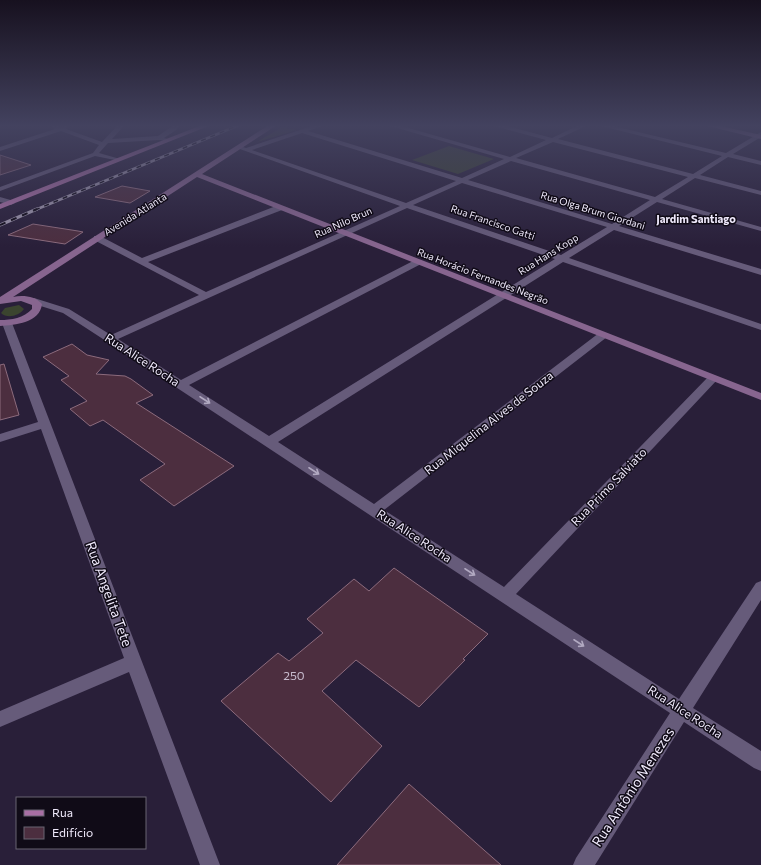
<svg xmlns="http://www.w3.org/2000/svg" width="761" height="865" font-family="Commissioner,sans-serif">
<rect width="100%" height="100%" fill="#291f39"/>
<!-- green -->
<g fill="#3b442f">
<polygon points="282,127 297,130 257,142"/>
<polygon points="449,146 494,159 458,174 412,160"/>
<path d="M19,305L24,309C19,316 7,319 1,313L5,308Z"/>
</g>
<!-- building -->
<g fill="#4c2e3f" stroke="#8c6b7d">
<polygon points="0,155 31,165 0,175"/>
<polygon points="122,186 150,191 130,203 95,197"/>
<polygon points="33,224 78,231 83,232 65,244 8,235"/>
<polygon points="72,344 87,355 109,360 96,374 125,376 131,379 153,395 136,403 234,466 174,506 140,480 165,464 103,420 90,426 70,409 87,401 61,380 69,376 43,357"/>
<polygon points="4,364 19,415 0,420 0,365"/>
<polygon points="394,568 488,634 463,659 465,660 419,707 356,660 322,691 382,746 331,802 221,701 278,653 289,661 323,633 307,619 354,579 369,591"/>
<polygon points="409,784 501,865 337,865"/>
</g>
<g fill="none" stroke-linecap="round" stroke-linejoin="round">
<!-- street -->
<g fill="#665b7a" fill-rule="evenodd">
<polygon points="54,125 61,127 62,125 69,125 66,129 102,142 118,125 125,125 112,139 158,136 174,125 181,125 176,130 164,138 168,139 168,141 159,140 108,143 99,153 120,159 120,161 95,156 0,191 0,187 93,153 99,145 61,131 0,151 0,147 55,129 52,127"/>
<path d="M315,125H325L308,131L462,178L504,159L387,125H398L510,157L546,140L491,125H503L552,138L579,125H588L558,139L693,174L722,156L597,125H609L726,153L761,132V137L733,154L761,161V165L728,157L700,175L761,191V195L695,178L662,199L761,227V231L657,202L619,226L761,269V275L614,230L569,258L761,324V330L563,262L278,442L374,504L599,333H607L608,335L607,337L384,510L504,587L709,376H717L718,378L717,380L516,594L679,699L756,583L761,581V600L693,708L761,751V771L754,768L684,722L595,865H573L576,858L670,713L106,341L63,313L31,303L29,301L34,298L69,309L111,335L199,295L94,240V236H100L142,258L276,206H282V210L148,262L206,292L400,206L237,148L240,146L246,148ZM302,133L456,181L406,203L252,150ZM553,142L688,177L655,197L516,158ZM511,161L650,200L612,224L468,180ZM462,183L607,227L561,255L413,205ZM407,208L555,259L269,436L189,385L421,264L422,262L421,260H415L181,380L118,339Z"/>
<polygon points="0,197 14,201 15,203 11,205 0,202"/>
<polygon points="7,320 12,323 220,865 200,865 129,672 0,727 0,711 124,658 41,429 0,442 0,434 38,422 2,323"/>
</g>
<!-- secondary -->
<g fill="#87658f" fill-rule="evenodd">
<path d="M269,125H277L202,174L761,393V400L197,177L13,297C23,295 35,296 42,304C40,323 15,325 0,326V320C11,320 24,318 32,309V305L21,301L0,304V297Z"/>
<polygon points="703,125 716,125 761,135 761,139"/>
</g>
<!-- primary -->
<polygon fill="#a86fa4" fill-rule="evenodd" points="202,125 211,125 0,209 0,204"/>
<defs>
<polyline id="rail-far1" points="35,210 239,125"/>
<polyline id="rail" points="0,225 37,209"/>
</defs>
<!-- rail-far1 casing -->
<use href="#rail-far1" stroke="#9f97ac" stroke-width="2.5"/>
<!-- rail casing -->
<use href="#rail" stroke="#9f97ac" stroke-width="3"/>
<!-- rail-far1 -->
<use href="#rail-far1" stroke="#100b17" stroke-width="1.5" stroke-dasharray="5" stroke-linecap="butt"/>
<!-- rail -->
<use href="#rail" stroke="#100b17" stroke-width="2" stroke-dasharray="6" stroke-linecap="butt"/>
</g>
<!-- one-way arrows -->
<defs><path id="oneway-shaft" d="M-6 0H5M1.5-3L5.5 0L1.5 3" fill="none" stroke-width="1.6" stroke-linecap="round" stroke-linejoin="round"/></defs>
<g stroke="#b1a9c1">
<use href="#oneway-shaft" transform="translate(205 400) rotate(33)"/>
<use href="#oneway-shaft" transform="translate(314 471) rotate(33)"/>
<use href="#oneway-shaft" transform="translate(470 572) rotate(33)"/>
<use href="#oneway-shaft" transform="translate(579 643) rotate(33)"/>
</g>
<!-- sky -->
<linearGradient id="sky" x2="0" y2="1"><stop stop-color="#17111f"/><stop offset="0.51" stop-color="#43425f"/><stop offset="1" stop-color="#43425f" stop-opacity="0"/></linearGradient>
<rect width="761" height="247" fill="url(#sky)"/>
<g text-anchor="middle" stroke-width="3" stroke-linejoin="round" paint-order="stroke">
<!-- far-street labels -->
<g font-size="10" fill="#efe9fb" stroke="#100b17">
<text transform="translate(593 210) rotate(17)" y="4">Rua Olga Brum Giordani</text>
<text transform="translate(135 214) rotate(-32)" y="4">Avenida Atlanta</text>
<text transform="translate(343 222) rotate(-24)" y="4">Rua Nilo Brun</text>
<text transform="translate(493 222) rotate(19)" y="4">Rua Francisco Gatti</text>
<text transform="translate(548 254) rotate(-32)" y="4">Rua Hans Kopp</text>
<text transform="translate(483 276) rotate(21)" y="4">Rua Horácio Fernandes Negrão</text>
</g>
<!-- far-neighbourhood labels -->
<g font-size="11" font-weight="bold" fill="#efe9fb" stroke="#100b17">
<text x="696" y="223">Jardim Santiago</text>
</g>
<!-- street labels -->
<g font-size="12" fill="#efe9fb" stroke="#100b17">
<text transform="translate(142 360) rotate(33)" y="4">Rua Alice Rocha</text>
<text transform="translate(489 423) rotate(-38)" y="4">Rua Miquelina Alves de Souza</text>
<text transform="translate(609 487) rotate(-46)" y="4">Rua Primo Salviato</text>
<text transform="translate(414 536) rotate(33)" y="4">Rua Alice Rocha</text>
<text transform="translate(685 712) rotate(33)" y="4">Rua Alice Rocha</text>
</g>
<!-- near-number labels -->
<g font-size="12" fill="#c6bacc">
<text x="294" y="680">250</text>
</g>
<!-- near-street labels -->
<g font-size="14" fill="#efe9fb" stroke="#100b17">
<text transform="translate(109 594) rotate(70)" y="5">Rua Angelita Tete</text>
<text transform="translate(633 787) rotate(-57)" y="5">Rua Antônio Menezes</text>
</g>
</g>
<!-- legend -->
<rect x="16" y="797" width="130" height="52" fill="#100b17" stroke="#696472"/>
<rect x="24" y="810" width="20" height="6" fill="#a86fa4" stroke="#696472"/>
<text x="52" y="817" font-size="12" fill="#efe9fb">Rua</text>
<rect x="24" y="827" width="20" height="12" fill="#4c2e3f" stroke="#696472"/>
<text x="52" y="837" font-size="12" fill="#efe9fb">Edifício</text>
</svg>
